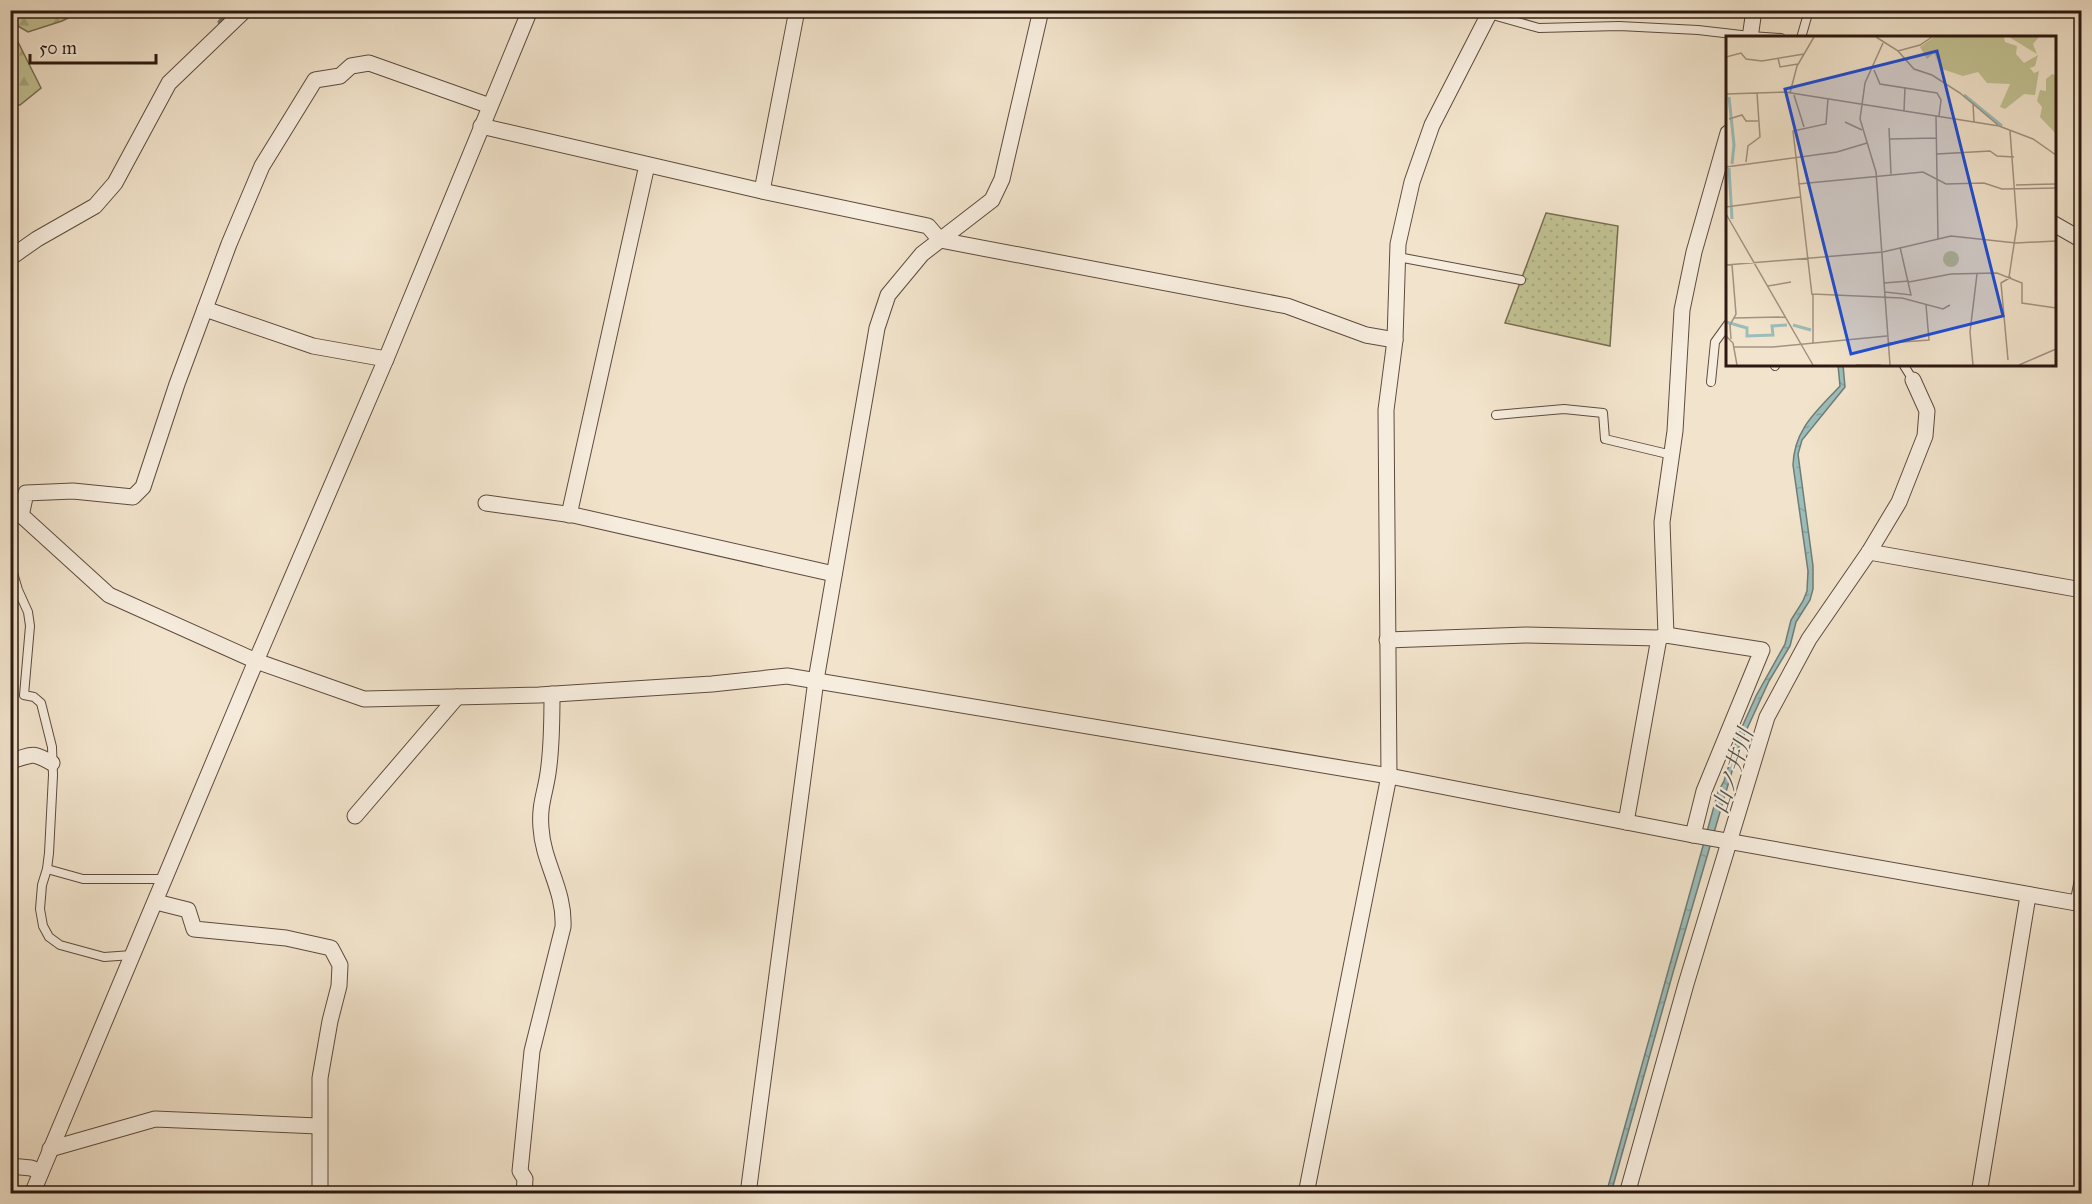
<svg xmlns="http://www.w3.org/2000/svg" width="2092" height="1204" font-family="'IM FELL Great Primer','Noto Serif JP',serif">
<defs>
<pattern id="grass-dots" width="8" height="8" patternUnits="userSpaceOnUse" patternTransform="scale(1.5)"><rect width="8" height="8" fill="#c2c293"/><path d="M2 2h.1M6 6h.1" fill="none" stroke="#a7a67e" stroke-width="1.8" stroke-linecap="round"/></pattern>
<pattern id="forest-firs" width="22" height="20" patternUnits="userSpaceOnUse" patternTransform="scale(1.5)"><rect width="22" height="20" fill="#c2c293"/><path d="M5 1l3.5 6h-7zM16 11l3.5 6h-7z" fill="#a7a67e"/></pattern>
<pattern id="water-ripples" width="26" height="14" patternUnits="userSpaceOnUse" patternTransform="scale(1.5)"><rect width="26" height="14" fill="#9bbebb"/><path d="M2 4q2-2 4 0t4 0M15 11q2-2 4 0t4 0" fill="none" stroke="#86a3a0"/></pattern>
</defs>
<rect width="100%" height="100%" fill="#f2e4cc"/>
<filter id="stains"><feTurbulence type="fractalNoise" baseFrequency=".00333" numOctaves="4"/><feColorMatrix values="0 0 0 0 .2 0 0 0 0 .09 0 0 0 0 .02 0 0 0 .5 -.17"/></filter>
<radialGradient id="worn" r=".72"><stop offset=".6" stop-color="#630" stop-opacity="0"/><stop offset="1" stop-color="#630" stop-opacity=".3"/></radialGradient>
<!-- grass -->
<polygon fill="url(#grass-dots)" stroke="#776d52" stroke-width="1.5" points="1546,213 1618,226 1610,346 1505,323"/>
<!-- forest -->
<g fill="url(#forest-firs)" stroke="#776d52" stroke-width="1.5">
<polygon points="10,11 11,10 82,11 62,21 28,32 11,22"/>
<polygon points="11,28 41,88 20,105 11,105"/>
</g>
<!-- water -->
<path fill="url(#water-ripples)" stroke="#6f7c77" stroke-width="1.5" d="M1838,365H1843L1845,387L1802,440L1798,454L1813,566V589L1810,600L1796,622L1790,646L1769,681L1740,744L1674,969L1611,1193L1606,1194L1718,792L1724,781L1738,736L1756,696L1785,644L1791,620L1803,601L1807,591L1808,571L1793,465C1794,429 1817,411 1840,386Z"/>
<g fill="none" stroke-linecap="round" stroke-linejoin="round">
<!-- stream -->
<polyline stroke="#6f7c77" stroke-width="5" points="220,22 232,10"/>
<defs>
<g id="lane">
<polyline points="1489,14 1539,28 1619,26 1698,30 1750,36 1781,38"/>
<polyline points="1801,38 1809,10"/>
<polyline points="1398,257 1521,280"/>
<polyline points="1903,364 1913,380"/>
<polyline points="1775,366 1776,364"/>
<polyline points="1711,382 1715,342 1728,324"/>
<polyline points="1496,415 1564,409 1603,413 1605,439 1672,455"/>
<polyline points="10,563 18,590 28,612 30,626 24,695 34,697 41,703 52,747 53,775 49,853 47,869 42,885 40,909 43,926 49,937 60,945 104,957 132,955"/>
<polyline points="47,869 83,879 164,879"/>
</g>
<g id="street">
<polyline points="1750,38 1754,10"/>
<polyline points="481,126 762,191 928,226 940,240 1287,306 1366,335 1395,340"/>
<polyline points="762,191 797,10"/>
<polyline points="2054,224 2082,240"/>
<polyline points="10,258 37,239 95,206 115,183 169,83 245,10"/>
<polyline points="205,309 313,346 386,359"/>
<polyline points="486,503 573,515 834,574"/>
<polyline points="10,505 109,595 256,661 364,699 539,695 712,684 787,676 1389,776 1693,835 2082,904"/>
<polyline points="569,515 647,165"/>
<polyline points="21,516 26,493 73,491 133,497 143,487 177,384 229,244 262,166 315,80 340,76 351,66 369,63 490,106"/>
<polyline points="1869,552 2082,590"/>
<polyline points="1666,635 1662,522 1675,431 1682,310 1694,252 1728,133"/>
<polyline points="1387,640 1526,635 1659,638 1666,635 1762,650 1704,791 1693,835"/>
<path d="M10,761C33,756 29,750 52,763"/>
<polyline points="355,816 457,697"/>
<polyline points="1626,822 1659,638"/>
<polyline points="156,902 188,910 194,929 286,938 331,948 340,965 339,986 330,1021 320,1078 320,1194"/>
<polyline points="2078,903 2082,882"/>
<polyline points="50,1149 155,1119 318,1126"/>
<polyline points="10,1166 31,1168 41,1172"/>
<polyline points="32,1194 256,661 386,359 530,10"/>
<path d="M524,1194L525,1179L520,1171L532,1051L563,927C565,890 543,863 541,828C539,805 545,794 548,773C552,747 552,720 552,694"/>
<polyline points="748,1194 816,680 877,328 888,295 922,254 992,200 1002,179 1041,10"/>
<polyline points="1306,1194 1389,776 1386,410 1395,340 1398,244 1412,182 1432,125 1491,10"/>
<polyline points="1627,1194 1686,984 1767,717 1809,639 1869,552 1899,502 1925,436 1927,411 1913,380"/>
<polyline points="1979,1194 2028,896"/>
</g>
</defs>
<!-- lane casing -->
<use href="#lane" stroke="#5e4b3f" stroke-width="10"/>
<!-- street casing -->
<use href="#street" stroke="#5e4b3f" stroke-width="17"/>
<!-- lane -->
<use href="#lane" stroke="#f7edde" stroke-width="8"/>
<!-- street -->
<use href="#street" stroke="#f7edde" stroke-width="15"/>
</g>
<g text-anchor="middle" stroke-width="4.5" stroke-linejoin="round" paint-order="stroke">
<!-- water labels -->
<g font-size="22" font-style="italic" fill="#53524c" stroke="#f7edde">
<text transform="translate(1732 771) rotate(-72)" y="8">山ノ井川</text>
</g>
</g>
<!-- overview -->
<g transform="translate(1726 36)">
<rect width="330" height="330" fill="#f2e4cc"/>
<path d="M217 223a8 8 0 1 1 16 0a8 8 0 1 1-16 0Z" fill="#c2c293"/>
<path d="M208,1H278L279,6L291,10L290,18L298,27L312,19L309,30L304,32L308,37L313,35L309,59L298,58L279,73L274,71L284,48L261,47L252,36L237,40L216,33L208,17L201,23L194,11ZM283,1H313L307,8L311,18ZM326,38L330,39V98L314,81L316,71L311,65L314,54L320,55V43Z" fill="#c2c293"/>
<path fill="none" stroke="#9bbebb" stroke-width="3" d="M238,59L276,90M3,61L8,109L6,128M3,132L6,183M0,286L21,292V300L47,299L46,290L61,289M67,289L85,294"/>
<path fill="none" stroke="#a39281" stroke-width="1.5" d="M150,1L172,15L194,9L206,1M157,7L139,47L134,83L150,136L164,329M172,15L188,33L206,39L234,57L272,89M0,21L15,17L20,23L36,25L78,18M52,22L54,31L72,28M148,34L154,48L211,57L215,64L213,80M64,57L71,30L88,1M0,58L59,56L273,90L307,103L330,119M68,59L78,91M247,67L248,86M178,75L179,51M210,80L212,203M3,83L16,79L20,85H32M119,86L136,94M163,92L165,138M164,103L210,102M211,118L264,115L271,120L288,121M20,126L22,110L34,101L31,57M0,131L111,116L141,107M72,148L197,136L220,148L258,147L276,153L330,152M290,149L330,148M0,171L74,161M0,178L87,329M0,229L157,216L225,200L290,207L330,205M283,241L291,189L284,95M183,246L225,238L271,237L296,247V267L330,272M158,247L183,245M42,250L65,246M159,256L185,259L174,211M86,259L67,95L100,88L102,63M8,282L59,281M0,300L7,307L11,329M5,303L4,289L10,278L6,229M87,307V258L176,262L217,273L224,269M162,307L203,304L200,269M8,311H47L161,300M282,324L275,247L285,241M130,329H155M247,329L244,296L251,238M293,329L330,313"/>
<path fill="#1d4ed8" fill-opacity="0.15" stroke="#1d4ed8" stroke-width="3" d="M211,15L277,280L125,318L59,53Z"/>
<rect width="330" height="330" fill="none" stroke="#2c1810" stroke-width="3"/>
</g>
<!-- margin -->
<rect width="2092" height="1204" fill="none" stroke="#f2e4cc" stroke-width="36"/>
<rect x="12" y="12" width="2068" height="1180" fill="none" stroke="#2c1810" stroke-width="3"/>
<rect x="18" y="18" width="2056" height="1168" fill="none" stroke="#2c1810" stroke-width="1.5"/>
<!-- scale -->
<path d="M30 54v9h126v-9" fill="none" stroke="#2c1810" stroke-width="3"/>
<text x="39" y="54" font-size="18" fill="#2c1810" stroke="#f7edde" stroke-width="4.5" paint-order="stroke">50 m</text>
<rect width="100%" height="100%" filter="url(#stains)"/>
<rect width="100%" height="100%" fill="url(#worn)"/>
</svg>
